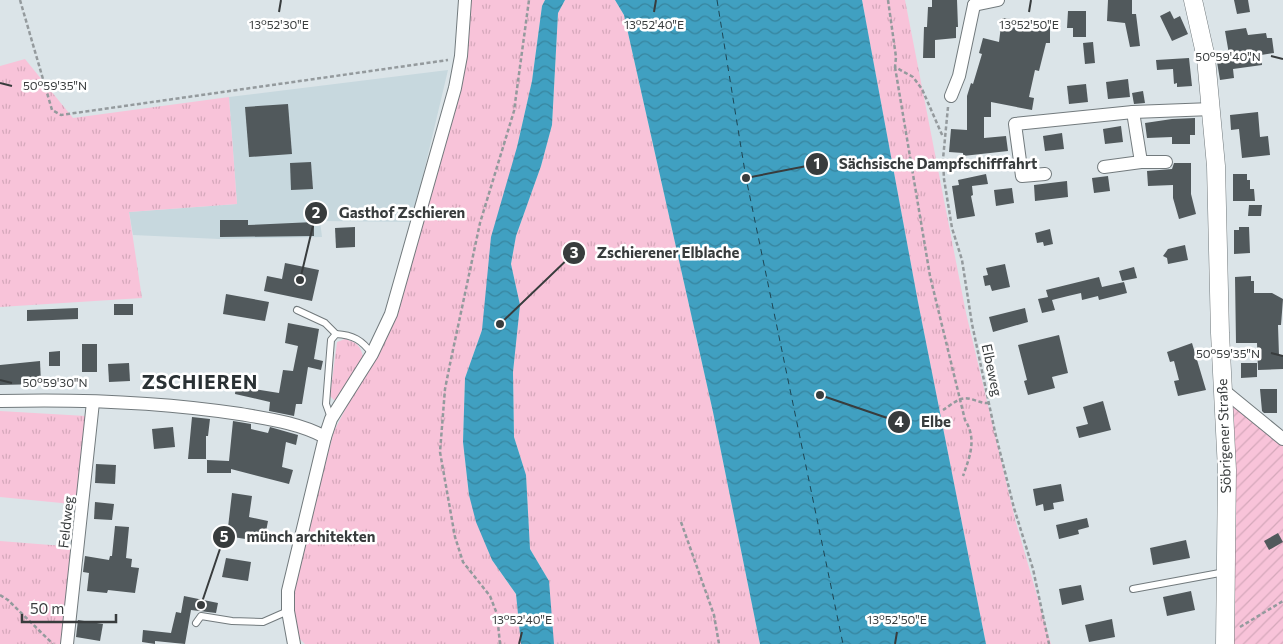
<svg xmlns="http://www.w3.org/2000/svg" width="1283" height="644" font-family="Commissioner,sans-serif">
<defs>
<pattern id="grass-tufts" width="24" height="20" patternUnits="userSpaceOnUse" patternTransform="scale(1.25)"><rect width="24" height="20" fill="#f8c3d9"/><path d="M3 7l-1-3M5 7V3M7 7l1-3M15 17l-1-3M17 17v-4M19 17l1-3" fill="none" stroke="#d5a8bb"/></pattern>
<pattern id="garden-furrows" width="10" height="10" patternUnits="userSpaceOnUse" patternTransform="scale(1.25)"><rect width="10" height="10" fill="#f8c3d9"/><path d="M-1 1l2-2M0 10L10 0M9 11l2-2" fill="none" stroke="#d5a8bb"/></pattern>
<pattern id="water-waves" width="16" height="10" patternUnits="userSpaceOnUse" patternTransform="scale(1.25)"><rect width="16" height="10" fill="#40a0c1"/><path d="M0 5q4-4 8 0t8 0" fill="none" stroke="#37849e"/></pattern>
</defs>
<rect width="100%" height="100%" fill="#dbe4e8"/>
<!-- built -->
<polygon fill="#c7d8de" points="448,70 412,222 320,221 322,237 219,239 133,235 129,212 237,204 229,97"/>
<!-- grass -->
<g fill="url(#grass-tufts)">
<polygon points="469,0 545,0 542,6 532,81 517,147 482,330 465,378 463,442 469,495 492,560 516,594 521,644 305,644 296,635 292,605 302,552 334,431 358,385 421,226"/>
<polygon points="565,0 615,0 624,15 713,412 760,644 554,644 552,642 549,581 530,549 526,475 514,437 513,372 520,305 511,264 516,236 541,166 552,125 558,13"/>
<polygon points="862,0 905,0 966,313 1015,519 1051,644 986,644 918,302"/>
<polygon points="25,59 73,118 229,97 237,204 129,212 142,298 0,307 0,66"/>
<path d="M345,339C356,342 361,346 363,357L338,400H334L330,396L337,342Z"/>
<polygon points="0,411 86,416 82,505 0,497"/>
<polygon points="0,541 76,547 61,644 0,644"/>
</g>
<!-- garden -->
<polygon fill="url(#garden-furrows)" points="1235,404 1283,444 1283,644 1231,644 1229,411"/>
<!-- water -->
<g fill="url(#water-waves)">
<polygon points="545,0 565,0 558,13 552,125 541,166 516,236 511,264 520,305 513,372 514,437 526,475 530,549 549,581 554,644 521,644 516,594 492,560 476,522 469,495 463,442 465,378 482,330 491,237 517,147 532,81 542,6"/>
<polygon points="615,0 862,0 918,302 986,644 760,644 713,412 624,15"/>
</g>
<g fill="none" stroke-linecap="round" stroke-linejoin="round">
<!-- ferry -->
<polyline stroke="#1d4655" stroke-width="1" stroke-dasharray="6 5" stroke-linecap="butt" points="717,0 746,178 843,644"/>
</g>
<!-- building -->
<g fill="#51595c">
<polygon points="932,0 957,0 958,27 956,27 956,38 935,40 935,58 923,58 924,27 927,27 928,7 932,7"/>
<polygon points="1108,0 1132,0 1132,14 1136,14 1140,46 1130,47 1125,23 1107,21"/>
<polygon points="1234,0 1248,0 1250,12 1237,14"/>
<polygon points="1068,11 1086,11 1086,37 1073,37 1073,28 1067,28"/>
<polygon points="1170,11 1174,19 1180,16 1188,34 1172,41 1160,16"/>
<polygon points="1002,18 1033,22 1033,25 1050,25 1050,43 1046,43 1039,71 1035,70 1029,97 1034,98 1032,110 991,102 991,117 984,117 984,138 1006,136 1008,151 963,156 963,153 949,152 951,129 967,130 967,96 971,83 973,84 982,54 979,53 983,38 999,42"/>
<polygon points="1246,28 1248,35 1266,33 1267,38 1272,38 1274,53 1261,55 1262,65 1233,69 1234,78 1220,80 1217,62 1230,60 1225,31"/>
<polygon points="1093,42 1095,63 1085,64 1083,43"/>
<polygon points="1189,58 1192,86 1177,87 1177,83 1174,84 1173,69 1157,70 1156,60"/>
<polygon points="1128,79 1130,97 1108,99 1106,82"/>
<polygon points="1086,84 1088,102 1069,104 1067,86"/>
<polygon points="1143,91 1145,103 1134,104 1132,93"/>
<polygon points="288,104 292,154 249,157 245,107"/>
<polygon points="1258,112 1260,137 1268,136 1270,155 1242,158 1239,129 1231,130 1230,115"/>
<polygon points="1195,118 1195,135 1190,135 1190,144 1172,144 1172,137 1147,138 1145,123 1172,119"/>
<polygon points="1121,126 1123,142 1105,144 1103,129"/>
<polygon points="1062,133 1064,149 1045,151 1043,136"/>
<polygon points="311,162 313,189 291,190 290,163"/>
<polygon points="1174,163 1191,163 1191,194 1196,214 1179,219 1173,198 1173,185 1148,186 1147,171 1172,169"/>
<polygon points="986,174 988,184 972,186 973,195 971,196 975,216 957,219 952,186 959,185 958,180"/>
<polygon points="1233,174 1247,174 1247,180 1250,180 1250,189 1254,189 1255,201 1233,201"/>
<polygon points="1108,176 1110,191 1094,193 1092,178"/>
<polygon points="1067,181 1068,197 1035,201 1034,185"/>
<polygon points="1012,188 1014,203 996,206 994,190"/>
<polygon points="1249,205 1262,205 1261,216 1248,216"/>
<polygon points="220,220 248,220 248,225 314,222 314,236 220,237"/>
<polygon points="355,227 355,247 336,248 335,228"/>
<polygon points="1239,227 1249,227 1250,253 1234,254 1234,230 1239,230"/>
<polygon points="1050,229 1053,244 1044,246 1043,242 1037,243 1035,233"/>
<polygon points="1185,245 1188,260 1168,264 1167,258 1163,256 1168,249"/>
<polygon points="285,263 319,270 312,301 264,291 267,276 282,279"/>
<polygon points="1005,264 1010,287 992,291 990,285 985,286 983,276 988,275 986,268"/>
<polygon points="1134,267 1137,278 1122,281 1119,271"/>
<polygon points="1251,276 1251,281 1254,281 1254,293 1272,293 1283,299 1281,325 1278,325 1279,356 1283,356 1283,369 1258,370 1257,343 1236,343 1235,277"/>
<polygon points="1099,277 1102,287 1124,282 1127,293 1099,300 1098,296 1082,300 1081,293 1068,296 1052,300 1055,310 1042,313 1038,299 1048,297 1046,290"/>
<polygon points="226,294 269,302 265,321 223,314"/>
<rect x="114" y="304" width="19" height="11"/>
<polygon points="78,308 78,319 27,321 27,310"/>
<polygon points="1025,308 1028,322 993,332 989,317"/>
<polygon points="288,323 319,329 314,359 323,361 321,370 308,367 302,404 296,404 294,416 269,411 270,402 235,394 236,386 279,393 283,370 293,371 298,346 285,343"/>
<polygon points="1059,335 1068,373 1052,377 1055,388 1028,395 1024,381 1027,380 1018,345"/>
<polygon points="1192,343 1206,390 1178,396 1174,381 1179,380 1174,361 1170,362 1167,352"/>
<rect x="82" y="344" width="15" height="28"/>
<polygon points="60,351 60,366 49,366 49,352"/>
<polygon points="40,361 41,384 0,385 0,365"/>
<polygon points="129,363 130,381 109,382 108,364"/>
<polygon points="1241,363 1257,363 1257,377 1241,378"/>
<polygon points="1260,389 1277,389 1277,413 1264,413 1262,411"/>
<polygon points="1103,401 1111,430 1079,438 1076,427 1088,424 1083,407"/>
<polygon points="192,417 210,419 208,436 206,436 206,459 188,459"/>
<polygon points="233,421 251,424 251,429 268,433 270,427 298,435 296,445 286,442 282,467 293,470 289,484 231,469 231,473 207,473 207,460 229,461"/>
<polygon points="173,427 175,447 154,449 152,429"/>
<polygon points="96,464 116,465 115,484 95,483"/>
<polygon points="1061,484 1064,501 1053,503 1054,509 1044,511 1043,504 1036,506 1033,489"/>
<polygon points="232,493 252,496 249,517 268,521 264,542 227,536"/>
<polygon points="95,502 114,504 112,520 94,519"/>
<polygon points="1087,518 1089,527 1078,530 1079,534 1059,539 1056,525"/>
<polygon points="115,526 129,527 126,558 132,559 131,567 139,568 135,593 108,590 107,593 87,591 89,573 83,572 85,556 109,560 110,556 112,556"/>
<polygon points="1278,533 1283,542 1269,550 1264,541"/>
<polygon points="1186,540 1190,558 1153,565 1150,548"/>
<polygon points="226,558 251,562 248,581 222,577"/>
<polygon points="1081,585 1084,600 1062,605 1059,589"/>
<polygon points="1191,591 1195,610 1167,616 1163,597"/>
<polygon points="184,596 218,603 216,613 191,610 185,644 155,641 155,644 142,642 143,630 171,633 176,612 181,613"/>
<polygon points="1112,619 1115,637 1089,642 1085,625"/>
<polygon points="78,620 103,624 100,641 76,637"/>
</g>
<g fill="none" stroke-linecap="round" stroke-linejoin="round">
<defs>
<g id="lane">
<polyline points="297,310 325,323 336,334"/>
<path d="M331,418L326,404L331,340L336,334C353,335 362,340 372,354"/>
<polyline points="1133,589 1225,572"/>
<polyline points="196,623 201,616 232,621 263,622 288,611"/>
</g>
<g id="street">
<polyline points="974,5 998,0"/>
<polyline points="951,96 959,76 974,5"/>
<polyline points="1141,162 1166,162"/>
<polyline points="1104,167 1141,162 1133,112"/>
<polyline points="1045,174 1022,176 1015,124 1133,112 1212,109"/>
<polyline points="1223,390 1283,439"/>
<path d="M0,401C80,399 161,402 240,414C269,419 299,423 325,437"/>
<polyline points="67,644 93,402"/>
<polyline points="294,644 288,611 288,591 325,437 331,419 372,354 391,314 455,88 461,56 465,0"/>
</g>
<polyline id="secondary" points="1193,0 1206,58 1216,166 1220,333 1227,470 1225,644"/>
</defs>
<!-- lane casing -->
<use href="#lane" stroke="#727a7d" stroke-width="8"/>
<!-- street casing -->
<use href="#street" stroke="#727a7d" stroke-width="14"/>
<!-- secondary casing -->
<use href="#secondary" stroke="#727a7d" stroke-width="19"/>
<!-- path -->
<g stroke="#949a9d" stroke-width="2.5" stroke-dasharray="4 2.5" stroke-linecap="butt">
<polyline points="20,0 52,110 61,115 448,60"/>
<polyline points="888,0 896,57 895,67 913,77 922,89 943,137"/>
<path d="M895,67L930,276L965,420C977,439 970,456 963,476"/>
<polyline points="948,107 943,159 944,179 952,228 962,260 972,324 995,432 1014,508 1033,569 1049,644"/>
<path d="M943,410C948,407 955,401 961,399C970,396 980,404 989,403"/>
<polyline points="681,522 714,615 719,644"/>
<polyline points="0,595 8,600 53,644"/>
<polyline points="1240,627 1283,601"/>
<polyline points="500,644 497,614 490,596 463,562 455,537 440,452 445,389 450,364 480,223 514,111 529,0"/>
</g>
<!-- lane -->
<use href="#lane" stroke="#fff" stroke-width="6"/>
<!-- street -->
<use href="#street" stroke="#fff" stroke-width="12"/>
<!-- secondary -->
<use href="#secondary" stroke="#fff" stroke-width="18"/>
</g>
<!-- ticks -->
<path fill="none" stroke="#383c3d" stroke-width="2" d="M279,12L281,0M654,12L656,0M1029,12L1031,0M1271,56L1283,59M0,83L12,86M1271,353L1283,356M0,380L12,383M519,644L522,632M895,644L897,632"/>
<g text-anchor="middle" stroke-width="5" stroke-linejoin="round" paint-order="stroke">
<!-- street labels -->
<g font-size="14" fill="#383c3d" stroke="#fff">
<text transform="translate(992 370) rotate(78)" y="5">Elbeweg</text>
<text transform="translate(1224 436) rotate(-92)" y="5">Söbrigener Straße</text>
<text transform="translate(66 522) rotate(-84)" y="5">Feldweg</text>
</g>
<!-- district labels -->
<g font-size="19" font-weight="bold" letter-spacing="1" fill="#2a3134" stroke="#fff">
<text x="200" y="389">ZSCHIEREN</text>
</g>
</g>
<g font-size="12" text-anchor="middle" fill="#383c3d" stroke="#fff" stroke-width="5" stroke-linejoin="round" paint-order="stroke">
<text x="279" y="29">13°52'30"E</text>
<text x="654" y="29">13°52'40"E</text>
<text x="1029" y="29">13°52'50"E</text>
<text x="1228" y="61">50°59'40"N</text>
<text x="55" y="90">50°59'35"N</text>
<text x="1228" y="358">50°59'35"N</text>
<text x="55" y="387">50°59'30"N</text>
<text x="522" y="624">13°52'40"E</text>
<text x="897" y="624">13°52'50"E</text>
</g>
<!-- callouts -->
<path fill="none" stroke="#383c3d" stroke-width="2" d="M746 178L817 164M300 280L316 213M500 324L574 253M820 395L899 422M201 605L224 537"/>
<g fill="#383c3d" stroke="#fff" stroke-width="2">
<circle cx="746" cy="178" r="5"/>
<circle cx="300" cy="280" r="5"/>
<circle cx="500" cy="324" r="5"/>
<circle cx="820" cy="395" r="5"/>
<circle cx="201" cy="605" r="5"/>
<circle cx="817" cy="164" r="12"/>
<circle cx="316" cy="213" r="12"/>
<circle cx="574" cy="253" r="12"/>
<circle cx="899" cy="422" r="12"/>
<circle cx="224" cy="537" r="12"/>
</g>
<g font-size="15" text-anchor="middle" font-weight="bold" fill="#fff">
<text x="817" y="169">1</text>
<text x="316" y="218">2</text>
<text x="574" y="258">3</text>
<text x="899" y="427">4</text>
<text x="224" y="542">5</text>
</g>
<g font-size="15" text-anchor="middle" font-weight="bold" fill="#383c3d" stroke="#fff" stroke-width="5" stroke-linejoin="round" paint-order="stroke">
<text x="938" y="169">Sächsische Dampfschifffahrt</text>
<text x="402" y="218">Gasthof Zschieren</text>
<text x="668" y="258">Zschierener Elblache</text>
<text x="936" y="427">Elbe</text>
<text x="311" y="542">münch architekten</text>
</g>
<!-- scale -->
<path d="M22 614v8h94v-8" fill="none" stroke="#383c3d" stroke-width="2.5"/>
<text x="30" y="614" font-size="15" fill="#383c3d" stroke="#ffffff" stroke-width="4" paint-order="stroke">50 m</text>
</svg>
